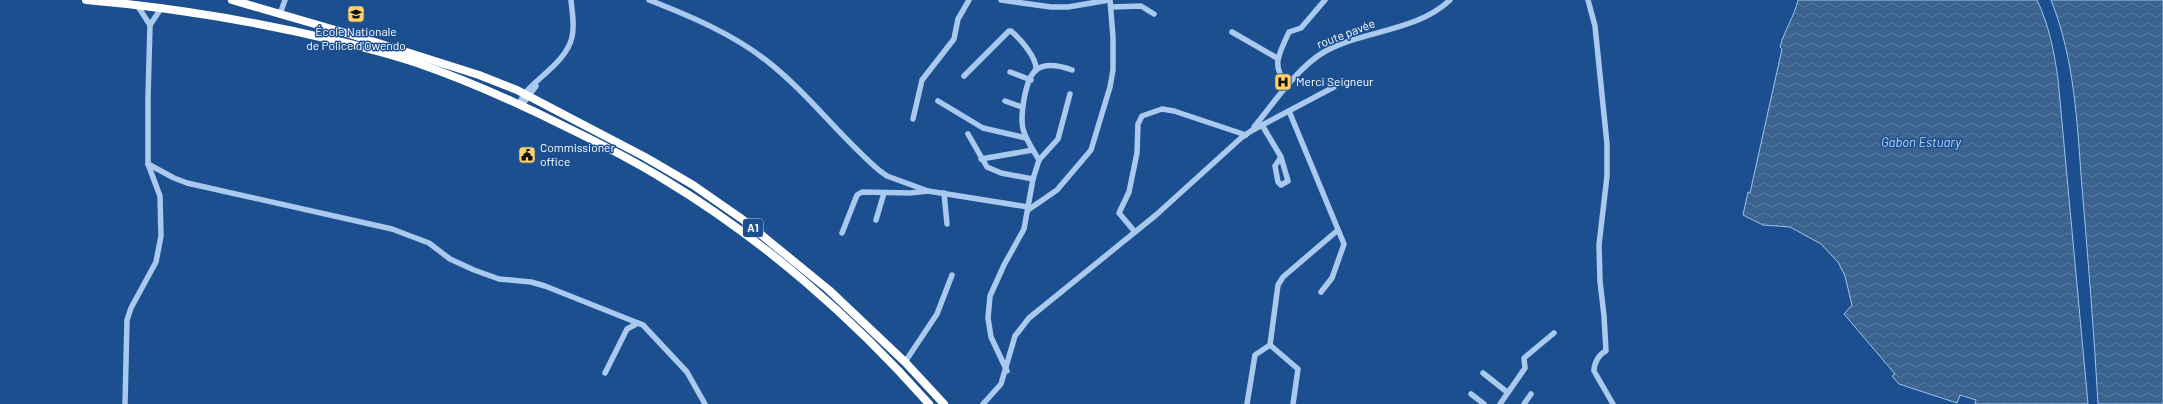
<svg xmlns="http://www.w3.org/2000/svg" width="2163" height="404" font-family="Barlow,sans-serif">
<defs>
<pattern id="water-waves" width="16" height="10" patternUnits="userSpaceOnUse"><rect width="16" height="10" fill="#3c6290"/><path d="M0 5q4-4 8 0t8 0" fill="none" stroke="#597aa1"/></pattern>
</defs>
<rect width="100%" height="100%" fill="#1b4f8f"/>
<!-- water -->
<g fill="url(#water-waves)" stroke="#9cc4f0">
<path d="M1798,0H2037C2049,25 2054,51 2058,79L2088,404H1975L1976,400L1960,395L1957,403L1899,384L1892,376L1895,374L1844,314L1852,305L1845,276L1838,262L1821,244L1790,227L1763,225L1743,215L1748,192L1750,193L1782,49L1780,47C1784,31 1795,15 1798,0Z"/>
<path d="M2051,0H2163V404H2098C2094,331 2088,259 2082,187C2077,123 2075,60 2051,0Z"/>
</g>
<g fill="none" stroke-linecap="round" stroke-linejoin="round">
<!-- minor -->
<g stroke="#a9c9ee" stroke-width="5.5">
<path d="M649,0C690,16 733,34 767,61C809,94 840,137 880,171L887,176L928,191"/>
<polyline points="1001,0 1051,7 1068,7 1109,0"/>
<path d="M1588,0L1595,26L1607,144V176L1599,245L1600,281L1604,316L1606,351C1599,354 1594,363 1594,371L1613,404"/>
<polyline points="137,5 150,25"/>
<polyline points="1112,7 1141,6 1154,14"/>
<polyline points="280,14 285,0"/>
<polyline points="1232,32 1277,58"/>
<polyline points="1010,72 1031,80"/>
<path d="M964,76L1009,31H1011C1020,39 1037,57 1036,70"/>
<path d="M1288,86C1270,65 1279,55 1289,32L1301,28L1325,0"/>
<polyline points="938,101 983,128 1026,138"/>
<polyline points="1005,101 1022,107"/>
<path d="M520,104C521,86 566,66 572,37C575,25 572,12 571,0"/>
<polyline points="520,104 525,101 536,86"/>
<polyline points="1289,111 1344,244 1332,278 1321,292"/>
<polyline points="913,119 922,80 954,39 958,19 969,0"/>
<polyline points="1262,125 1281,157 1288,181 1281,185 1278,182 1275,166 1281,157"/>
<path d="M1254,127C1273,104 1298,67 1324,52C1363,30 1416,32 1450,0"/>
<polyline points="968,134 987,167 1001,173 1033,179"/>
<polyline points="981,159 1033,150"/>
<path d="M1039,160C1033,150 1026,140 1023,129C1020,116 1025,79 1036,70C1046,62 1061,66 1072,70"/>
<polyline points="148,164 174,178 187,183 392,229 429,243 450,259 474,270 499,279 531,282 545,286 643,325"/>
<polyline points="944,193 947,224"/>
<polyline points="1028,210 1057,190 1091,150 1110,87 1113,70 1113,37 1110,0"/>
<polyline points="876,220 884,193"/>
<polyline points="1135,232 1119,213 1129,192 1137,153 1138,124 1142,116 1162,109 1174,111 1246,135"/>
<polyline points="842,233 857,195 862,192 910,193 928,191 1028,207"/>
<polyline points="905,362 937,314 952,275"/>
<polyline points="1007,371 991,337 988,318 990,296 1004,265 1024,229 1033,179 1039,160 1058,139 1070,94"/>
<polyline points="605,373 627,329 638,323 643,325 687,372 705,404"/>
<polyline points="1483,373 1507,392"/>
<polyline points="1471,394 1484,404"/>
<polyline points="125,404 127,320 131,308 156,262 161,236 160,196 148,164 148,98 150,25 162,7"/>
<polyline points="983,404 1001,384 1015,336 1029,318 1156,215 1241,138 1251,131 1334,87"/>
<polyline points="1247,404 1255,355 1270,345"/>
<polyline points="1293,404 1298,369 1270,345 1278,285 1283,277 1338,230"/>
<polyline points="1500,404 1525,368 1524,358 1554,333"/>
<polyline points="1524,404 1531,394"/>
</g>
<!-- highway -->
<g stroke="#fff" stroke-width="8">
<path d="M86,0C169,7 248,20 329,39C359,46 388,53 417,63C469,81 518,103 568,128C601,144 634,161 665,180C763,239 854,319 929,404"/>
<polyline points="232,0 356,36 479,75 517,90 645,157 693,185 742,219 829,290 905,362 944,404"/>
</g>
</g>
<!-- icons -->
<defs>
<symbol id="school-square" viewBox="-11 -11 22 22"><rect x="-9" y="-9" width="18" height="18" rx="4" fill="#ffd166" stroke="#1b4f8f"/><path d="M0-5L7-2L0 1L-7-2ZM-4 1L0 2.5L4 1V4Q0 6-4 4Z" fill="#111"/></symbol>
<symbol id="hospital-square" viewBox="-11 -11 22 22"><rect x="-9" y="-9" width="18" height="18" rx="4" fill="#ffd166" stroke="#1b4f8f"/><path d="M-5-5h3v3.5h4V-5h3V5h-3V1.5h-4V5h-3Z" fill="#111"/></symbol>
<symbol id="civic-square" viewBox="-11 -11 22 22"><rect x="-9" y="-9" width="18" height="18" rx="4" fill="#ffd166" stroke="#1b4f8f"/><path d="M-.6-6.5H3V-4.5H.6V-3L4-1V1h2V6H-6V1h2V-1L-.6-3ZM-1.2 2.5V6h2.4V2.5Z" fill="#111"/></symbol>
</defs>
<g fill-rule="evenodd">
<use href="#school-square" x="346" y="4" width="20" height="20"/>
<use href="#hospital-square" x="1273" y="72" width="20" height="20"/>
<use href="#civic-square" x="517" y="145" width="20" height="20"/>
</g>
<g text-anchor="middle" stroke-width="3" stroke-linejoin="round" paint-order="stroke">
<!-- shield labels -->
<rect fill="#1b4f8f" stroke="#bbcadd" stroke-width="1" x="743" y="219" width="20" height="18" rx="3"/>
<g font-size="11" font-weight="bold" fill="#fff">
<text x="753" y="232">A1</text>
</g>
<!-- poi labels -->
<g font-size="12" fill="#fff" stroke="#1b4f8f" text-anchor="start">
<text x="356" y="36" text-anchor="middle">École Nationale<tspan x="356" dy="14">de Police d’Owendo</tspan></text>
<text x="1296" y="86">Merci Seigneur</text>
<text x="540" y="152">Commissioner<tspan x="540" dy="14">office</tspan></text>
</g>
<!-- street labels -->
<g font-size="12" fill="#fff" stroke="#1b4f8f">
<text transform="translate(1346 34) rotate(-21)" y="4">route pavée</text>
</g>
<!-- water labels -->
<g font-size="13" font-style="italic" fill="#b5d3f5" stroke="#1b4f8f">
<text x="1921" y="147">Gabon Estuary</text>
</g>
</g>
</svg>
